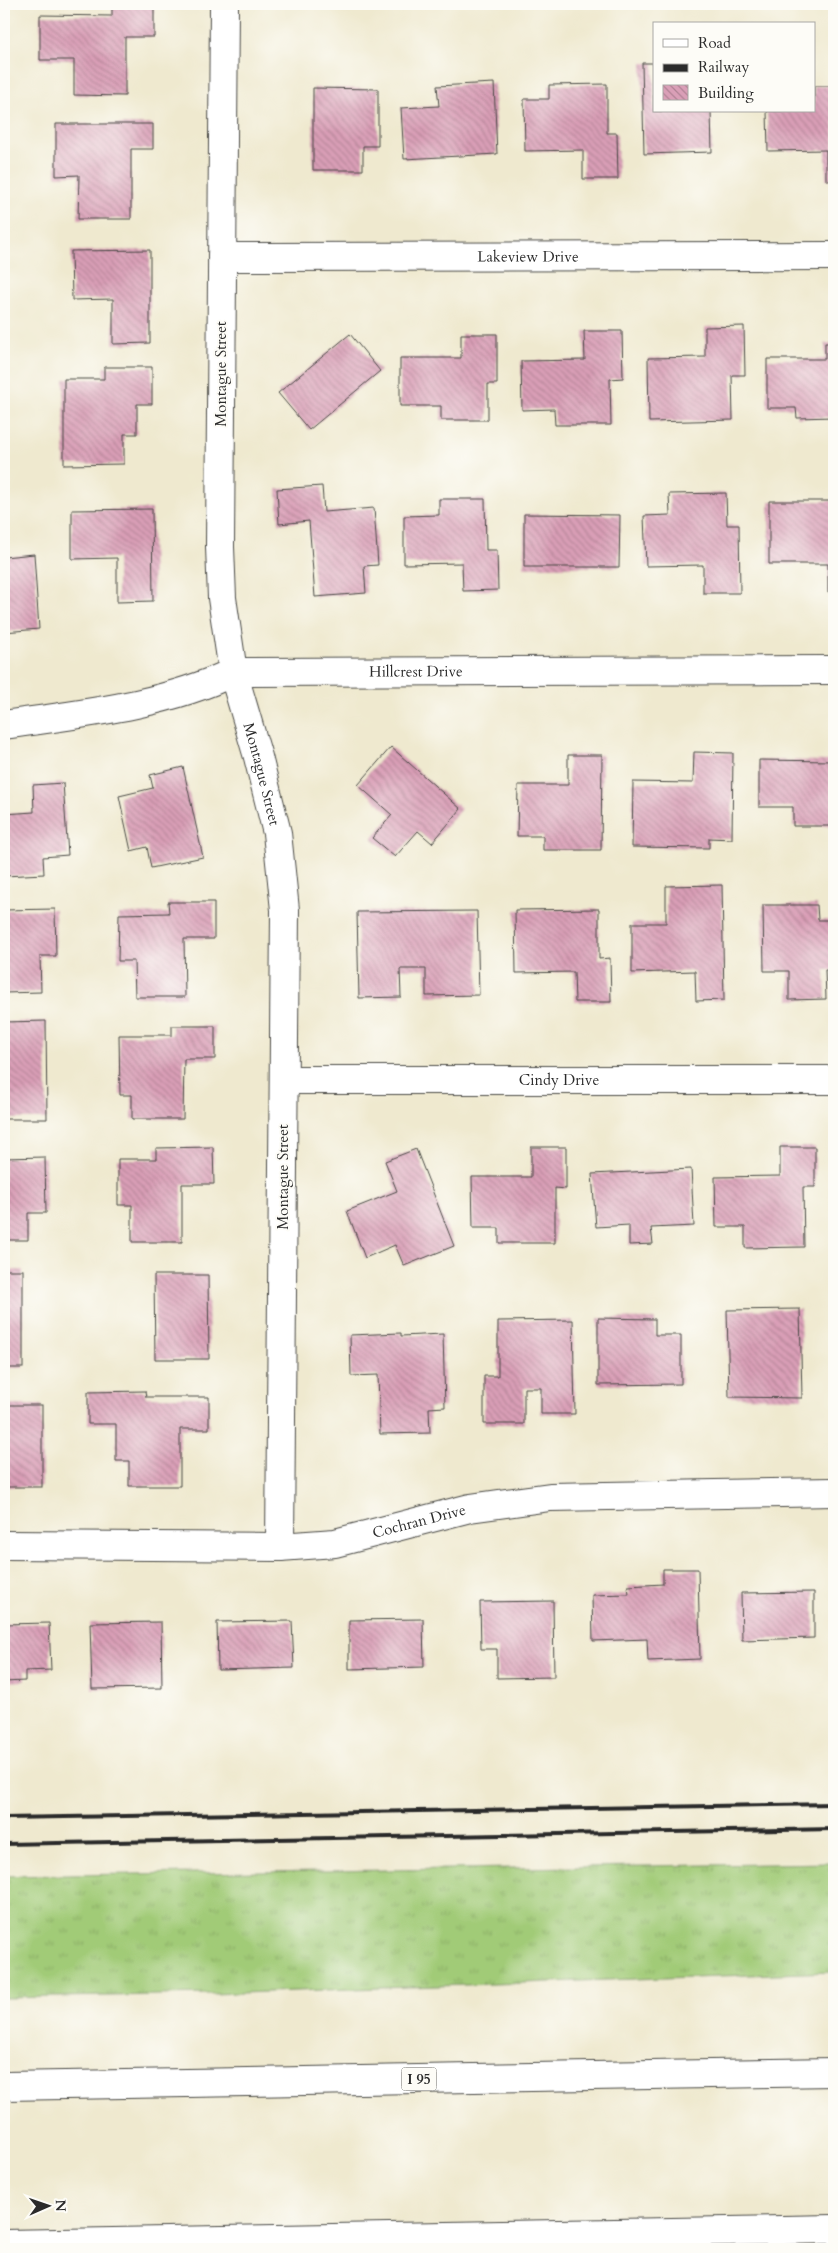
<svg xmlns="http://www.w3.org/2000/svg" width="838" height="2253" font-family="Cardo,serif">
<defs>
<pattern id="grass-tufts" width="24" height="20" patternUnits="userSpaceOnUse" patternTransform="scale(1.25)"><rect width="24" height="20" fill="#a1cb77"/><path d="M3 7l-1-3M5 7V3M7 7l1-3M15 17l-1-3M17 17v-4M19 17l1-3" fill="none" stroke="#8bae67"/></pattern>
<pattern id="building-back-hatch" width="6" height="6" patternUnits="userSpaceOnUse" patternTransform="scale(1.25)"><rect width="6" height="6" fill="#da9fb7"/><path d="M-1 5l2 2M0 0l6 6M5-1l2 2" fill="none" stroke="#b18295"/></pattern>
</defs>
<rect width="100%" height="100%" fill="#fdfcf7"/>
<filter id="ink" filterUnits="userSpaceOnUse"><feTurbulence type="fractalNoise" baseFrequency=".02" numOctaves="2"/><feDisplacementMap in="SourceGraphic" scale="10" xChannelSelector="R" yChannelSelector="G"/><feConvolveMatrix kernelMatrix="1 2 1 2 8 2 1 2 1" color-interpolation-filters="sRGB"/></filter>
<filter id="wash" filterUnits="userSpaceOnUse"><feTurbulence type="fractalNoise" baseFrequency=".0096" numOctaves="4" result="noise"/><feDisplacementMap in="SourceGraphic" scale="20" xChannelSelector="R" yChannelSelector="G"/><feGaussianBlur stdDeviation="1.12" result="paint"/><feColorMatrix in="noise" values="0 0 0 0 0 0 0 0 0 0 0 0 0 0 0 0 0 1.4 0 .05"/><feComposite in="paint" operator="in"/></filter>
<g filter="url(#wash)">
<rect width="100%" height="100%" fill="#efe9cf"/>
<!-- grass -->
<polygon fill="url(#grass-tufts)" stroke="#667b51" points="834,1863 834,1972 212,1994 4,1998 4,1876"/>
<g id="blocks">
<!-- building -->
<g fill="url(#building-back-hatch)">
<polygon points="112,4 154,4 154,37 125,37 125,96 74,95 74,60 40,60 40,15 112,16"/>
<polygon points="642,63 654,63 654,111 711,111 712,152 644,154"/>
<polygon points="494,83 497,154 404,159 401,108 439,106 437,86"/>
<polygon points="607,84 607,133 617,133 618,179 583,179 583,150 525,151 524,99 549,99 549,85"/>
<polygon points="814,86 834,86 834,180 826,180 826,150 768,151 767,111 814,111"/>
<polygon points="313,88 378,89 378,146 363,146 363,170 313,170"/>
<polygon points="56,124 153,124 153,149 131,149 131,219 78,219 79,175 56,176"/>
<polygon points="150,250 150,343 113,344 113,299 72,300 71,251"/>
<polygon points="744,326 745,375 732,375 733,420 649,422 648,358 705,357 705,327"/>
<polygon points="584,331 622,331 623,378 610,379 611,425 555,425 554,409 522,410 521,361 585,360"/>
<polygon points="350,334 380,371 309,430 278,393"/>
<polygon points="461,334 497,334 497,384 488,384 488,420 441,420 441,406 400,406 400,358 461,358"/>
<polygon points="825,343 834,343 834,417 797,418 796,408 767,408 767,359 825,359"/>
<polygon points="104,367 152,367 152,404 137,404 137,434 124,434 124,464 64,465 64,379 104,379"/>
<polygon points="322,486 324,512 374,508 378,565 364,566 366,593 315,597 309,521 279,524 277,489"/>
<polygon points="726,493 727,525 739,525 740,593 703,593 703,565 646,566 644,516 670,515 669,494"/>
<polygon points="439,499 485,499 486,550 497,550 498,590 463,591 462,563 404,564 404,516 439,515"/>
<polygon points="769,501 834,501 834,592 828,592 828,564 769,564"/>
<polygon points="152,509 153,601 117,602 117,558 72,559 72,510"/>
<polygon points="524,514 620,515 619,567 524,567"/>
<polygon points="34,554 39,629 4,632 4,557"/>
<polygon points="391,747 461,809 432,843 418,831 395,857 372,838 392,815 358,785"/>
<polygon points="694,752 733,753 732,839 709,838 709,848 632,847 633,782 693,783"/>
<polygon points="568,755 602,755 601,850 543,850 543,836 517,836 518,785 568,785"/>
<polygon points="759,760 834,761 834,826 793,826 793,807 759,807"/>
<polygon points="183,767 203,857 151,868 147,847 131,851 119,796 153,788 150,775"/>
<polygon points="63,783 68,855 43,857 44,874 4,876 4,814 34,812 33,785"/>
<polygon points="722,885 724,1000 696,1001 695,971 632,973 632,923 666,923 666,886"/>
<polygon points="168,902 214,902 214,939 184,939 185,997 135,997 134,961 118,961 119,914 169,913"/>
<polygon points="763,905 817,905 818,920 834,920 834,970 825,970 826,999 789,1000 789,971 764,971"/>
<polygon points="55,909 56,956 40,956 41,992 4,993 4,910"/>
<polygon points="599,909 599,959 610,958 611,1002 575,1002 574,972 516,973 515,910"/>
<polygon points="477,911 479,995 426,996 426,969 400,969 401,997 359,998 357,912"/>
<polygon points="46,1021 47,1119 4,1119 4,1022"/>
<polygon points="172,1026 215,1026 215,1059 184,1059 183,1119 132,1119 132,1095 120,1095 119,1035 172,1035"/>
<polygon points="213,1147 214,1184 182,1184 182,1242 132,1242 132,1205 118,1205 118,1159 156,1159 156,1148"/>
<polygon points="531,1147 566,1147 566,1189 555,1188 555,1243 499,1243 499,1228 473,1228 472,1177 531,1177"/>
<polygon points="780,1147 815,1147 815,1187 803,1187 804,1247 745,1248 745,1227 716,1227 715,1177 780,1176"/>
<polygon points="416,1149 454,1246 404,1266 395,1245 365,1258 347,1211 397,1191 385,1161"/>
<polygon points="45,1157 46,1213 28,1213 28,1240 4,1240 4,1158"/>
<polygon points="691,1169 694,1226 651,1228 653,1244 629,1245 629,1225 596,1227 592,1174"/>
<rect x="4" y="1270" width="19" height="98"/>
<polygon points="154,1275 208,1275 209,1359 155,1359"/>
<polygon points="800,1309 802,1398 729,1397 727,1310"/>
<polygon points="598,1318 655,1319 655,1335 681,1335 681,1384 598,1385"/>
<polygon points="573,1320 575,1414 541,1414 541,1388 524,1388 524,1424 484,1424 484,1376 498,1376 498,1321"/>
<polygon points="401,1333 401,1336 443,1334 445,1407 429,1408 430,1433 380,1434 378,1375 351,1376 350,1335"/>
<polygon points="145,1391 146,1397 209,1397 209,1429 180,1429 180,1486 129,1486 129,1461 116,1461 116,1424 88,1424 88,1392"/>
<rect x="4" y="1405" width="38" height="82"/>
<polygon points="663,1569 698,1569 700,1659 648,1661 647,1639 593,1641 592,1595 629,1594 628,1586 663,1584"/>
<polygon points="814,1592 814,1638 742,1640 741,1593"/>
<polygon points="553,1601 554,1677 497,1678 497,1649 481,1649 480,1602"/>
<polygon points="423,1619 424,1667 349,1669 349,1620"/>
<polygon points="292,1621 294,1668 218,1670 217,1622"/>
<polygon points="161,1622 162,1688 92,1689 90,1623"/>
<polygon points="49,1623 51,1670 25,1671 25,1681 4,1682 4,1624"/>
</g>
</g>
</g>
<g filter="url(#ink)">
<use href="#blocks" fill-opacity="0" stroke="#484844" stroke-width="1"/>
<g fill="none" stroke-linecap="round" stroke-linejoin="round">
<defs>
<g id="street">
<path id="s1" d="M224,4L220,547L222,598L233,672L258,757L277,833L285,910L280,1547"/>
<path id="s2" d="M222,257L834,256"/>
<path id="s3" d="M4,725C79,714 164,706 233,672L834,670"/>
<path id="s4" d="M284,1080H834"/>
<path id="s5" d="M4,1545L280,1547L335,1543L470,1508L550,1497L834,1492"/>
</g>
<g id="highway">
<polyline points="4,2086 834,2072"/>
<polyline points="4,2244 834,2229"/>
</g>
</defs>
<!-- street casing -->
<use href="#street" stroke="#484844" stroke-width="30"/>
<!-- highway casing -->
<use href="#highway" stroke="#484844" stroke-width="30"/>
<!-- street -->
<use href="#street" stroke="#fff" stroke-width="28"/>
<!-- highway -->
<use href="#highway" stroke="#fff" stroke-width="28"/>
<!-- rail -->
<g stroke="#2b2b2b" stroke-width="4">
<polyline points="4,1818 834,1804"/>
<polyline points="4,1844 834,1829"/>
</g>
</g>
</g>
<g text-anchor="middle" stroke-width="4" stroke-linejoin="round" paint-order="stroke">
<!-- shield labels -->
<rect fill="#fdfcf7" stroke="#6a6a68" stroke-width="1" x="401.5" y="2067.5" width="35" height="23" rx="4"/>
<g font-size="14" font-weight="bold" fill="#2b2b2b">
<text x="419" y="2084">I 95</text>
</g>
<!-- street labels -->
<g font-size="15" fill="#2b2b2b" stroke="#fdfcf7">
<text dy="5" stroke="none"><textPath href="#s2" startOffset="306">Lakeview Drive</textPath></text>
<text transform="translate(221 374) rotate(-90)" y="5">Montague Street</text>
<text dy="5" stroke="none"><textPath href="#s3" startOffset="419">Hillcrest Drive</textPath></text>
<text dy="5" stroke="none"><textPath href="#s1" startOffset="775">Montague Street</textPath></text>
<text dy="5" stroke="none"><textPath href="#s4" startOffset="275">Cindy Drive</textPath></text>
<text transform="translate(283 1177) rotate(-90)" y="5">Montague Street</text>
<text dy="5" stroke="none"><textPath href="#s5" startOffset="418">Cochran Drive</textPath></text>
</g>
</g>
<!-- margin -->
<rect width="838" height="2253" fill="none" stroke="#fdfcf7" stroke-width="20"/>
<!-- legend -->
<rect x="653" y="22" width="162" height="90" fill="#fdfcf7" stroke="#a9a8a5"/>
<rect x="663" y="39" width="25" height="8" fill="#ffffff" stroke="#a9a8a5"/>
<text x="698" y="48" font-size="15" fill="#2b2b2b">Road</text>
<rect x="663" y="64" width="25" height="8" fill="#2b2b2b" stroke="#a9a8a5"/>
<text x="698" y="72" font-size="15" fill="#2b2b2b">Railway</text>
<rect x="663" y="85" width="25" height="15" fill="url(#building-back-hatch)" stroke="#a9a8a5"/>
<text x="698" y="98" font-size="15" fill="#2b2b2b">Building</text>
<!-- north arrow -->
<g transform="translate(48 2206) rotate(88)" stroke="#fdfcf7" stroke-width="4" paint-order="stroke">
<path d="M0-4L9 19L0 12L-9 19Z" fill="#2b2b2b"/>
<text y="-8" font-size="14" font-weight="bold" text-anchor="middle" fill="#2b2b2b">N</text>
</g>
</svg>
